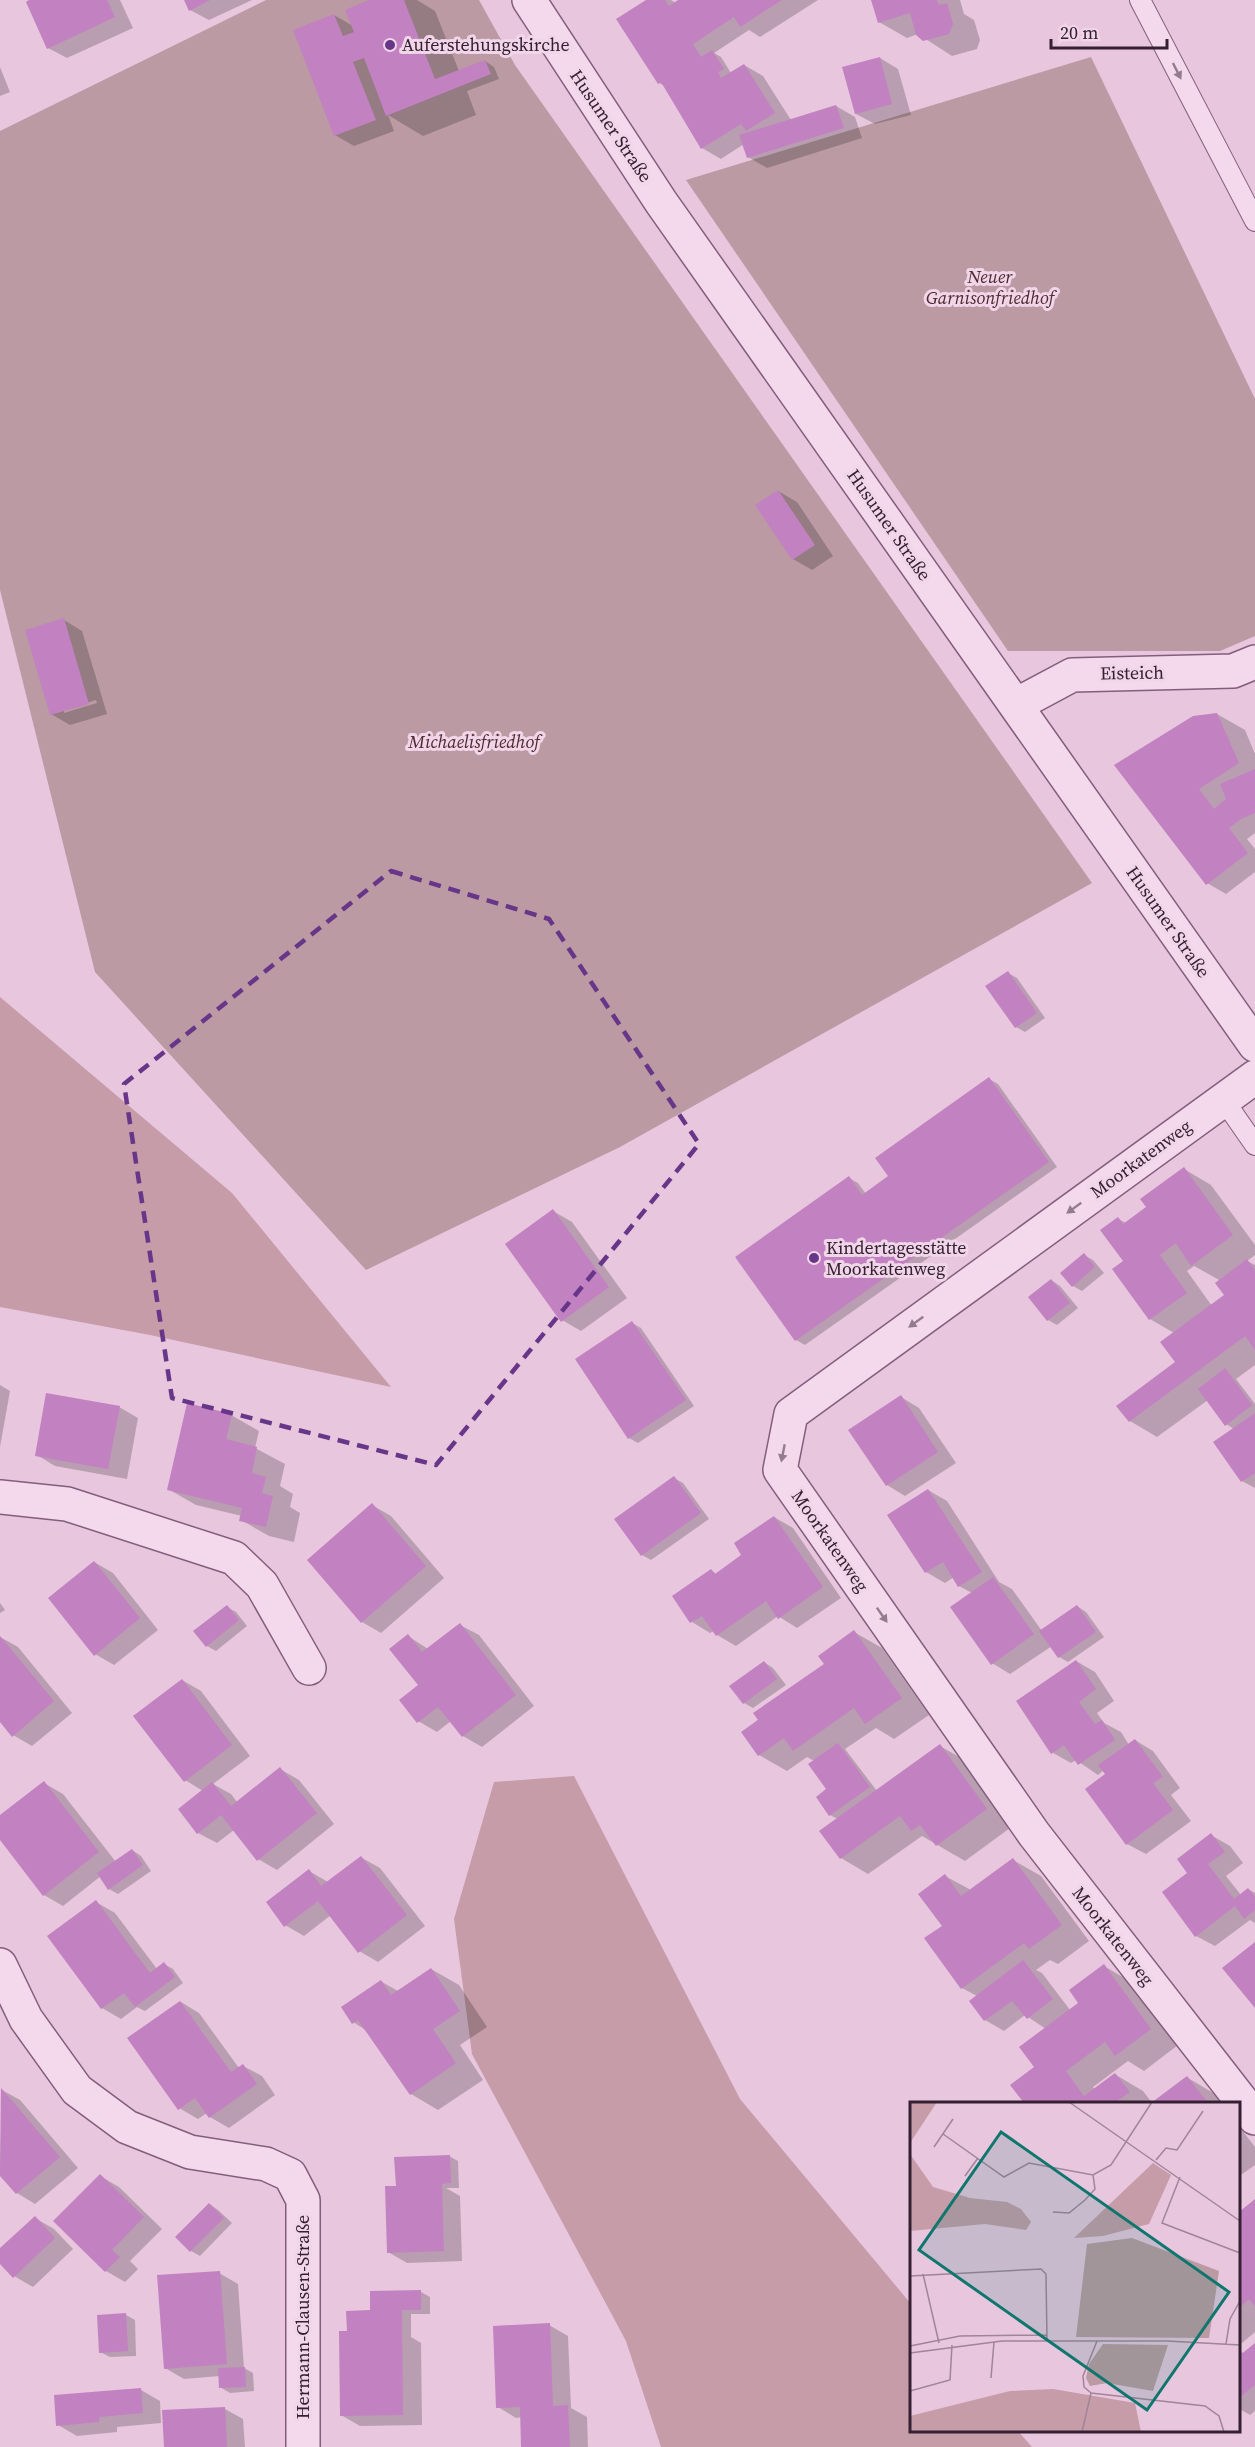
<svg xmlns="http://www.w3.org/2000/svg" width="1255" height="2447" font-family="'Source Serif 4',serif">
<rect width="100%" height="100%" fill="#e8c6de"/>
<!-- green -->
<g fill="#c59ca7">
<polygon points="0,997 232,1193 391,1387 150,1335 0,1307"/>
<polygon points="574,1776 740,2099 911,2304 912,2430 1018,2431 1032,2447 661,2447 626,2341 472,2054 454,1919 494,1782"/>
</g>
<!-- cemetery -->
<g fill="#bb9aa3">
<polygon points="266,0 479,0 515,65 1092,883 620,1147 366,1270 95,972 0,590 0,131"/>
<polygon points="1091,57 1255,399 1255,636 1220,651 1008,651 686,180"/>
</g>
<!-- shadow -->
<g fill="#0003" fill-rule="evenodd">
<polygon points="33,0 120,0 133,28 67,58 48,48"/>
<polygon points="186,0 252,0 209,20 190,10"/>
<polygon points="374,0 417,0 435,11 459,71 485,61 494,67 499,79 467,91 476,115 423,136 388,115 394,131 354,146 335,135 334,15 353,26"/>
<polygon points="649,0 671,0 676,3 681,0 818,0 760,37 749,30 714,53 721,57 731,73 744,65 763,76 791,120 836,106 855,117 862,138 767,168 748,157 744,144 721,159 702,148 666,87 659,83"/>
<polygon points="873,0 960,0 964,14 974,20 980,40 977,49 952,56 918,34 907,38 879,22"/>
<polygon points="880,58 898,69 911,115 875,124 856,114"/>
<polygon points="0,67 10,92 0,96"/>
<polygon points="778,491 797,502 833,556 812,570 793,559"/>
<path d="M64,620L82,631L107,714L70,725L51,714ZM96,700L97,703L64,713V710Z"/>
<polygon points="1217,714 1245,730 1255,754 1255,833 1247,839 1255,849 1255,872 1226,894 1207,883 1159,821"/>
<polygon points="1008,973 1017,978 1045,1018 1025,1032 1016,1027"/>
<polygon points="989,1079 998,1084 1057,1167 805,1345 796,1340 849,1178 858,1183 866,1194 890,1177"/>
<path d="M1184,1169L1211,1185L1255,1245V1255L1247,1261L1255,1265V1365L1236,1379L1255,1404V1488L1242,1481L1234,1429L1226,1424L1208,1400L1157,1437L1130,1421L1178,1362L1174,1333L1150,1319L1114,1269L1125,1261L1118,1219L1126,1223L1148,1208ZM1194,1266L1221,1281L1226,1295L1212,1306L1187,1271Z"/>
<polygon points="553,1211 572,1222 627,1298 581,1331 562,1320"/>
<polygon points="1084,1255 1093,1260 1104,1273 1082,1291 1073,1286"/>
<polygon points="1051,1280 1060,1286 1078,1308 1057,1325 1048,1320"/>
<polygon points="632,1323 641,1328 694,1406 638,1443 629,1438"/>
<polygon points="0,1385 10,1391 0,1447"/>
<polygon points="901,1397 919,1408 956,1463 905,1496 887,1485"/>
<polygon points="119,1407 138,1418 127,1479 55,1466 37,1455"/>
<polygon points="231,1415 259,1431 255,1448 285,1464 280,1486 293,1494 290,1507 300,1513 294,1542 269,1536 241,1520 242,1516 196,1505 168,1489"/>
<polygon points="674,1478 683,1483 709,1519 651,1560 642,1555"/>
<polygon points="928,1490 947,1501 999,1582 1012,1589 1042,1631 1077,1606 1086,1612 1104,1637 1068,1662 1059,1657 1052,1646 1010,1674 992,1663 972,1593 959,1586 954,1577 945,1583 926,1572 889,1515"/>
<polygon points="372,1505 391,1516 444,1578 381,1633 362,1622"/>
<polygon points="774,1517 793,1528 841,1598 797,1628 778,1616 736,1646 717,1635 714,1631 710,1633 692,1622 674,1596 711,1570 716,1574 744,1555"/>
<polygon points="94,1562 113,1573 158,1630 114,1665 95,1654"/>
<polygon points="0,1603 5,1610 0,1613"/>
<polygon points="227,1607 236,1612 247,1626 216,1651 207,1646"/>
<polygon points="460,1625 479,1635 534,1706 482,1747 463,1736 451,1721 437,1732 418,1721 420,1686 408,1636 428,1649"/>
<polygon points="854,1632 882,1648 929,1715 894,1739 876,1728 845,1749 877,1791 940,1746 968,1762 1014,1825 965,1861 922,1836 868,1874 841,1858 838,1819 830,1815 828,1789 814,1761 807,1757 787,1771 759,1755 743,1732 826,1664"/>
<polygon points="0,1637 18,1647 72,1713 32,1746 13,1735 0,1720"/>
<polygon points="1076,1661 1095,1672 1114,1701 1097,1713 1104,1723 1121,1732 1129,1745 1135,1740 1153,1751 1180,1788 1171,1795 1191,1821 1146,1854 1127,1844 1107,1774 1104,1770 1098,1775 1076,1760 1071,1763 1053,1753"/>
<polygon points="764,1662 773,1668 786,1685 753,1708 744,1703"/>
<polygon points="182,1680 201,1691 250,1756 213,1784 231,1794 237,1802 280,1769 299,1780 334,1824 277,1870 258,1859 234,1830 217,1843 198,1833 203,1791 185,1780"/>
<polygon points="44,1783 63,1794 116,1862 132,1850 141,1856 151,1871 118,1894 109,1889 101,1876 63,1906 44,1895 0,1838 0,1817"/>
<polygon points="1211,1835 1230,1846 1243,1863 1226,1876 1241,1895 1248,1889 1255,1893 1255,1923 1250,1920 1215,1946 1196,1936 1189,1873"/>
<polygon points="362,1858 380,1868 425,1926 378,1962 359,1951 331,1915 304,1936 285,1925 309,1871 328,1882"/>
<polygon points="1013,1860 1041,1876 1089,1941 1058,1964 1050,1960 1036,1970 1042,1973 1070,2010 1080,2003 1104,1966 1131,1982 1178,2045 1144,2071 1128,2061 1093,2087 1095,2090 1116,2075 1143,2091 1153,2104 1026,2104 1012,2085 1036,2067 1046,2029 1025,2015 1004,2031 985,2020 977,1996 962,1988 944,1926 945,1876 971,1890"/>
<polygon points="96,1902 115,1913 157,1969 164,1964 173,1969 183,1983 145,2011 137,2007 121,2019 102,2008"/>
<polygon points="431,1969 459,1985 487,2027 460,2045 483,2080 438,2110 411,2094 367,2031 353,2022 382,1982 398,1991"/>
<polygon points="181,2002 199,2013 239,2068 243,2066 262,2076 275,2095 229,2128 210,2117 207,2113 198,2119 179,2108"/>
<polygon points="1188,2078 1215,2094 1223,2104 1153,2104"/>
<polygon points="2,2090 20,2100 78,2168 35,2204 17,2193 0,2174"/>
<polygon points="1238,2125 1255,2147 1255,2165 1238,2177"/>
<polygon points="449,2156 458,2161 459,2188 446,2188 460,2196 462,2261 407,2263 388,2252 397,2187"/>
<polygon points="100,2176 119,2187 162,2229 130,2261 138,2269 125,2282 106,2271 56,2221"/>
<polygon points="1255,2201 1255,2332 1242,2343 1238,2340 1238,2229 1242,2227 1238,2223 1238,2214"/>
<polygon points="209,2204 218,2210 232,2223 200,2256 191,2251"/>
<polygon points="35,2218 54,2229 73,2249 33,2287 14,2276 0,2261 0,2250"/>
<polygon points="219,2273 238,2284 244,2368 253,2373 254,2391 230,2393 220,2387 220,2376 184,2379 165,2368"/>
<polygon points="421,2292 430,2297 430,2314 411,2314 411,2337 421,2343 422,2425 360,2426 341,2415 348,2332 372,2312"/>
<polygon points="126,2315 135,2320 136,2356 110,2357 100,2352"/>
<polygon points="549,2325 568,2336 571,2408 587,2417 588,2447 522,2447 522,2417 516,2418 498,2407"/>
<polygon points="1255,2345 1255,2411 1250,2415 1238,2408 1238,2348 1244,2354"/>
<polygon points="141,2390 160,2401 161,2423 117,2427 117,2432 77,2436 58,2425"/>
<polygon points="225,2409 243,2419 245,2447 166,2447"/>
</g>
<!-- building -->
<g fill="#c281c0">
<polygon points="29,0 107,0 115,17 47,49 26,2"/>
<polygon points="184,0 210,0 189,11"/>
<polygon points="369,0 404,0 435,79 485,60 491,74 386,116 364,58 353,62 376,120 334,136 293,30 334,14 343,36 354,32 345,10"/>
<polygon points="646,0 665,0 669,6 678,0 782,0 740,27 734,17 693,44 701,57 712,50 724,69 718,72 721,78 744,64 775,113 746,131 741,124 701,149 661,82 658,84 616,19"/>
<polygon points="871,0 937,0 939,5 947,3 953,24 949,34 923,41 916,35 910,13 878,23"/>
<polygon points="880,57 892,104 855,114 842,67"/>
<polygon points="836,105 844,128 747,158 739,135"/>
<polygon points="778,490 815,545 792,560 755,505"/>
<polygon points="64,618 89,704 50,715 25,630"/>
<polygon points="1217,713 1239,763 1199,789 1214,809 1226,799 1220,784 1255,769 1255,813 1241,819 1229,828 1248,853 1206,885 1114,765 1193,716"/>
<polygon points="1008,971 1037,1013 1015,1028 985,986"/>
<polygon points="989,1077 1049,1162 795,1341 735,1257 849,1176 862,1195 888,1176 875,1158"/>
<polygon points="1184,1167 1233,1235 1191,1266 1176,1243 1160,1255 1187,1293 1149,1320 1112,1269 1123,1261 1100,1230 1118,1217 1123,1224 1146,1207 1140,1199"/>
<polygon points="553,1209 609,1287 561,1322 505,1244"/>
<polygon points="1084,1253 1095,1267 1072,1287 1060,1273"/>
<polygon points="1247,1259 1255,1270 1255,1350 1245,1336 1129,1422 1116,1406 1175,1362 1160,1342 1224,1295 1215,1283"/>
<polygon points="1051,1279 1070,1303 1047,1321 1028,1297"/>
<polygon points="632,1321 686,1400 628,1439 575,1359"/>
<polygon points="1225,1368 1252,1405 1225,1426 1198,1389"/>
<polygon points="46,1393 120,1406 108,1469 35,1456"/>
<polygon points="901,1395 938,1452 886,1486 848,1430"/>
<polygon points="187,1403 232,1414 226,1439 257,1447 252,1473 266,1477 262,1493 273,1496 266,1527 239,1521 242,1508 167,1490"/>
<polygon points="1255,1413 1255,1473 1241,1482 1213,1442"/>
<polygon points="674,1476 701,1513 641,1556 614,1519"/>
<polygon points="928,1489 982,1572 958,1587 943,1562 925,1573 887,1515"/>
<polygon points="372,1503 426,1566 361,1623 307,1560"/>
<polygon points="774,1516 823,1587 778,1619 766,1601 716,1636 702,1616 690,1623 672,1596 711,1569 715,1574 741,1555 734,1543"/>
<polygon points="94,1561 140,1618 94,1656 48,1598"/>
<polygon points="993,1577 1034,1634 991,1665 950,1607"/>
<polygon points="227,1605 239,1620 206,1647 193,1631"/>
<polygon points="1077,1605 1096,1632 1058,1658 1039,1631"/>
<polygon points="460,1623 516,1695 462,1737 438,1707 417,1723 399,1700 418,1685 389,1649 408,1634 422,1652"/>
<polygon points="854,1630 902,1698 865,1724 854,1708 793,1751 784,1738 758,1756 741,1732 758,1720 753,1713 824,1664 818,1656"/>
<polygon points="0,1636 54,1701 12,1737 0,1722"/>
<polygon points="1076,1660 1096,1689 1079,1702 1095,1724 1102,1720 1115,1740 1078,1765 1064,1745 1051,1754 1016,1701"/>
<polygon points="764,1661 777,1679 743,1704 729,1686"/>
<polygon points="182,1679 232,1745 184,1782 133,1716"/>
<polygon points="1135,1739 1163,1777 1153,1783 1173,1810 1126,1845 1085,1789 1105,1774 1098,1765"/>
<polygon points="838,1743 870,1787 829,1816 816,1797 826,1789 808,1764"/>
<polygon points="940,1744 987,1809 936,1846 920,1825 911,1831 900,1816 840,1859 819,1831"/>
<polygon points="280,1767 317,1813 257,1861 221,1815 197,1834 178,1809 212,1782 231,1806"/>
<polygon points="44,1781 99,1852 43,1896 0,1840 0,1815"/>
<polygon points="1211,1833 1225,1852 1208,1864 1234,1899 1248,1888 1255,1897 1255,1910 1244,1919 1235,1906 1195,1937 1162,1892 1187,1873 1177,1859"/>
<polygon points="132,1849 143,1865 108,1890 97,1873"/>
<polygon points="361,1856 407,1915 358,1953 318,1901 284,1927 266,1902 309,1869 321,1886"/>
<polygon points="1013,1858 1062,1925 1029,1949 1024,1943 961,1989 924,1938 942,1926 918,1894 945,1874 961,1896"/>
<polygon points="96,1900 150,1973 164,1962 175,1977 135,2007 124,1993 101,2009 47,1936"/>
<polygon points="1255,1942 1255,2008 1222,1968"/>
<polygon points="1023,1960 1053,1999 1027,2019 1012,2001 984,2021 969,2001"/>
<polygon points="1104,1964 1151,2029 1115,2056 1105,2042 1066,2071 1084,2096 1115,2073 1130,2092 1114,2103 1024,2103 1010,2085 1034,2067 1019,2047 1078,2003 1069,1990"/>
<polygon points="431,1968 460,2011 433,2029 456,2063 410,2095 358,2020 352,2024 341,2007 381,1980 391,1995"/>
<polygon points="180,2001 231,2072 243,2064 257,2084 209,2118 195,2098 178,2110 127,2038"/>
<polygon points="1187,2076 1208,2103 1151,2103"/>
<polygon points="1,2088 60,2157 16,2194 0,2176"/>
<polygon points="450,2155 451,2183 442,2184 444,2251 387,2253 385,2186 396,2186 394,2157"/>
<polygon points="100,2174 144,2217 112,2250 120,2257 105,2272 53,2221"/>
<polygon points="1255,2199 1255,2306 1249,2299 1239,2308 1239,2212"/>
<polygon points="209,2203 224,2218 190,2252 175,2237"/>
<polygon points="35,2216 55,2238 13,2278 0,2264 0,2248"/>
<polygon points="220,2271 227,2364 164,2369 157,2275"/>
<polygon points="421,2290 421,2310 402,2310 403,2415 340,2416 339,2331 347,2331 346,2311 370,2310 370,2291"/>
<polygon points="126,2313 128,2351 99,2353 97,2315"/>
<polygon points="550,2323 553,2406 568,2405 570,2447 521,2447 520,2407 496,2408 493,2326"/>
<polygon points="1255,2343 1255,2385 1239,2398 1239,2356"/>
<polygon points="245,2367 246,2387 219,2388 218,2368"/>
<polygon points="141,2388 143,2413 99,2417 99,2422 56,2426 54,2395"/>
<polygon points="225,2407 227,2447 164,2447 162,2410"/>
</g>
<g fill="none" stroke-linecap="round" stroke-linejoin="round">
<defs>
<g id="service">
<polyline points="1140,0 1255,221"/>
<polyline points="1223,1099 1255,1145"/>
</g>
<g id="minor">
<polyline points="529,0 661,202 1255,1045"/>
<polyline points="1016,705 1072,675 1233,671 1255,662"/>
<polyline points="1255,1077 791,1414 780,1470 1034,1834 1255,2118"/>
<polyline points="0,1497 67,1504 234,1558 262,1585 309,1668"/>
<polyline points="0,1965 26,2019 77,2090 127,2127 190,2152 266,2164 290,2175 303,2200 303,2447"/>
</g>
</defs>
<!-- service casing -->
<use href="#service" stroke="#825e7c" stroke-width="22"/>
<!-- minor casing -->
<use href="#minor" stroke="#825e7c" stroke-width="36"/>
<!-- service -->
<use href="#service" stroke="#f4d8ec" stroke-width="20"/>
<!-- minor -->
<use href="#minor" stroke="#f4d8ec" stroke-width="33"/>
</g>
<!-- one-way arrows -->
<defs><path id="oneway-solid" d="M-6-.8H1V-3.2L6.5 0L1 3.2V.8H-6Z" transform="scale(1.5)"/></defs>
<g fill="#947c8f">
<use href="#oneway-solid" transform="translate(1177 71) rotate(63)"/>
<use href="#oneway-solid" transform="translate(1074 1208) rotate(144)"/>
<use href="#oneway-solid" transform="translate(916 1322) rotate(144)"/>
<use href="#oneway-solid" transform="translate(783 1453) rotate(101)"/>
<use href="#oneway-solid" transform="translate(882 1615) rotate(55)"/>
</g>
<!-- marked area -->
<path fill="none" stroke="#683689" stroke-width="4.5" stroke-dasharray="12 8" stroke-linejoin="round" d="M391,871L549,919L699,1144L436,1465L172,1398L124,1084Z"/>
<!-- markers -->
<g fill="#683689" stroke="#f1d5e8" stroke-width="2">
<circle cx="390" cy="45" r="6"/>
<circle cx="814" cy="1258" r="6"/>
</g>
<g text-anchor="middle" stroke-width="6" stroke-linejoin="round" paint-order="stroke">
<!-- poi labels -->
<g font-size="18" fill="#342032" stroke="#f1d5e8" text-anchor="start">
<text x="402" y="51">Auferstehungskirche</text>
<text x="826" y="1254">Kindertagesstätte<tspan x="826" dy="21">Moorkatenweg</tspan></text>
</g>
<!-- street labels -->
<g font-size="18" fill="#342032" stroke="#f1d5e8">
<text transform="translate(611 126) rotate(56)" y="6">Husumer Straße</text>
<text transform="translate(889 525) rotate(55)" y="6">Husumer Straße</text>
<text transform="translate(1132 673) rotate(-1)" y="6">Eisteich</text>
<text transform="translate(1168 922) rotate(55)" y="6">Husumer Straße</text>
<text transform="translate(1141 1159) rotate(-36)" y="6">Moorkatenweg</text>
<text transform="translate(830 1541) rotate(55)" y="6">Moorkatenweg</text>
<text transform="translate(1113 1936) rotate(52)" y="6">Moorkatenweg</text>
<text transform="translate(303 2317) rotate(-90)" y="6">Hermann-Clausen-Straße</text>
</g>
<!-- park labels -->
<g font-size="18" font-style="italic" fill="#4e292e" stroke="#f1d5e8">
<text x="990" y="283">Neuer<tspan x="990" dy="21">Garnisonfriedhof</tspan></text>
<text x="474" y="748">Michaelisfriedhof</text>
</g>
</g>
<!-- overview -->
<g transform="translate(910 2102)">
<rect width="330" height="330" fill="#e8c6de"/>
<path d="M0,0H27L0,41ZM0,52L23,85L60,96L97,100L111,107L121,120L116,128L75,122L0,129ZM243,61L261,73L239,122L193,134L164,136ZM143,287L225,301L231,330H0V314L100,289Z" fill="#c59ca7"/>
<path d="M222,136L309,169L299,236L166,235L177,142ZM193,242L258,243L243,289L197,281L180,284L176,276L179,262Z" fill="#bb9aa3"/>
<path fill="none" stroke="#a08499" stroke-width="1.5" d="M159,0L330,119M33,32L94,75L119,61L183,73L201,63L242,0M24,45L43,17M246,58L256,46L267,48L293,9M55,74L68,56M270,75L252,121L330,151M143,110L159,111L175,98L185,87L183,73M13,172L29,241M0,174L131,167L136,172L137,239M316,242L320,217L330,199M0,244L50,234L137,233M0,251L92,239H257L330,243M81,276L84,240M0,289L40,278L42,243M181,291L295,304L309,314L314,330M181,291L174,285L173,274L187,239M172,330L181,291"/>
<path fill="#0f766e" fill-opacity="0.15" stroke="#0f766e" stroke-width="3" d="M91,30L319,190L237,308L9,148Z"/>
<rect width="330" height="330" fill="none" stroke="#342032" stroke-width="3"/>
</g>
<!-- scale -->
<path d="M1051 39v9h116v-9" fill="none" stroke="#342032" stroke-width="3"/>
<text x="1060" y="39" font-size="18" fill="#342032" stroke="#f1d5e8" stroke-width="4.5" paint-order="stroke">20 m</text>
</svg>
